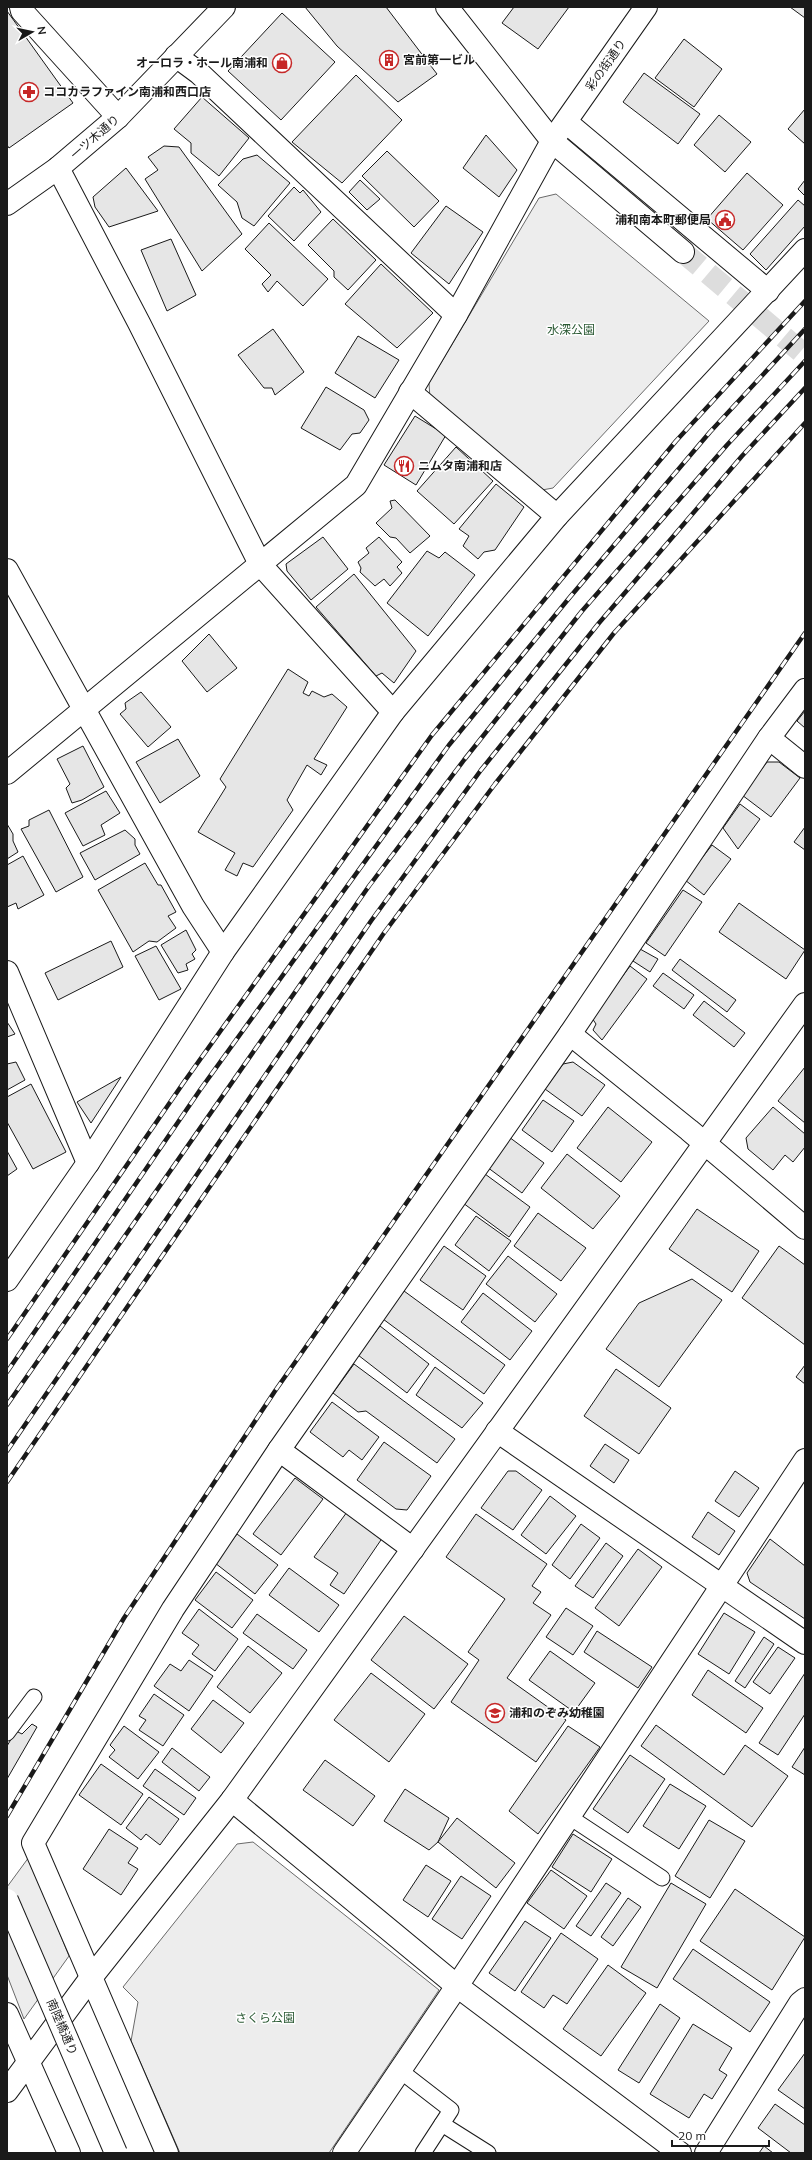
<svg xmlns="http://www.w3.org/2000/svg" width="812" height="2160" font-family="Mulish,'Noto Sans JP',sans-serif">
<rect width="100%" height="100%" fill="#fff"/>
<!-- green -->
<g fill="#ededed" stroke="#6a6a6a">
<polygon points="556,194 709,321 553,488 542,490 430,399 429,383 539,198"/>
<polygon points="253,1842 439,1990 329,2153 180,2153 131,2041 138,2002 123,1987 237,1844"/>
<polygon points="29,1857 69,1956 24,2019 7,1975 7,1887"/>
</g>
<!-- building -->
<g fill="#e6e6e6" stroke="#1a1a1a">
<polygon points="305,7 386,7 437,74 398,102 337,46"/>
<polygon points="514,7 569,7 538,49 502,23"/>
<polygon points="790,7 805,7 805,18"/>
<polygon points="7,11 73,103 9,148 7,145"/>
<polygon points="282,13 335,62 281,120 228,71"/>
<polygon points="684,39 722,69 694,107 655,78"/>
<polygon points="644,73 700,114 678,144 623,102"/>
<polygon points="356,75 402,120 342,183 292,142"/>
<polygon points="202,97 249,138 219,176 191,153 191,143 174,129"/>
<polygon points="805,109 805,144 788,129"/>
<polygon points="719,115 751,142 725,172 694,145"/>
<polygon points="486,135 517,170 499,197 463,168"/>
<polygon points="164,146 179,147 242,234 202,271 145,179 158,170 148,157"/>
<polygon points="387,151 439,201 414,227 362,176"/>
<polygon points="257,155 290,183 254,226 242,218 237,202 218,185 243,159"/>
<polygon points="126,168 158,211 109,227 95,207 93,197"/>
<polygon points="747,173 783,205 743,250 707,219"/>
<polygon points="360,180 380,199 367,210 349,192"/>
<polygon points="805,180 805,196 798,189"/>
<polygon points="294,187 300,193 303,190 321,212 294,241 268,216"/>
<polygon points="798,200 805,206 805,226 766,270 750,254"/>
<polygon points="446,206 483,232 449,284 411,253"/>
<polygon points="333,219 376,260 348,290 334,277 334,271 308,245"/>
<polygon points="269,223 328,279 303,306 277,281 268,292 262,284 271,275 245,249"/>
<polygon points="171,239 196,295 167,311 141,250"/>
<polygon points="381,264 433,313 397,348 345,304"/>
<polygon points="273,329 304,372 275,395 272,388 264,388 238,355"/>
<polygon points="358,336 399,360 375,398 335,373"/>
<polygon points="326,387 364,410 369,420 360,433 352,434 340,450 301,428"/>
<polygon points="415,416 446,435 416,485 384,465"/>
<polygon points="456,447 493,481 454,524 417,491"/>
<polygon points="496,484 524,507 495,550 484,552 478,559 463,546 469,536 459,529"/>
<polygon points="395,500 430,536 410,553 396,538 390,537 376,523 392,508 390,501"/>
<polygon points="323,537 348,569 311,600 287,571 286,564"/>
<polygon points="379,537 402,562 397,567 402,573 390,586 384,579 375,586 360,572 361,568 358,562 369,553 366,548"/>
<polygon points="427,551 439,558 445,552 475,575 428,636 387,603"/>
<polygon points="354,574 416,651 394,683 382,673 376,676 316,607"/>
<polygon points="209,634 237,668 207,692 182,661"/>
<polygon points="288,669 308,682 303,693 309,696 312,691 324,697 332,694 347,707 314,759 327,765 321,775 307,765 287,800 293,810 253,867 243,863 237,876 225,870 235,853 198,832 226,787 220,779"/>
<polygon points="141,692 171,727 148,747 120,714 126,709 125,703"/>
<polygon points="805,711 805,728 797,721"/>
<polygon points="178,739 200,776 160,803 136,762"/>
<polygon points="83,746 104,787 82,800 72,803 66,788 70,784 57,759"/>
<polygon points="767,762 779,762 800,778 771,817 742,795"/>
<polygon points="106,791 120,813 101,825 105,835 83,846 65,813"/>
<polygon points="740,804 760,819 738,849 723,828"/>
<polygon points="49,810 83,877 56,892 21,829 29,826 29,820"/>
<polygon points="7,824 13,834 13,841 18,852 7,859"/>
<polygon points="805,827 805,850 794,842"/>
<polygon points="125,830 135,839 135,845 140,854 95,880 80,853"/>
<polygon points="712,845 731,859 704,895 685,880"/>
<polygon points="23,856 44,895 18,909 16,903 7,907 7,865"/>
<polygon points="145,863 158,885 161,885 176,912 168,916 176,928 157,942 149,941 133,952 98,890"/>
<polygon points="683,890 702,902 665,956 646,943"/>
<polygon points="739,903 805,950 786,979 719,932"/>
<polygon points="186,930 196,950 192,954 195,959 186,964 188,970 178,973 161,945"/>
<polygon points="111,941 123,967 58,1000 45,973"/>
<polygon points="156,946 181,989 159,1000 135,956"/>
<polygon points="640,949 658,959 650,972 633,961"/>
<polygon points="680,959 736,1000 727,1012 672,970"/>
<polygon points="630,966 647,979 602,1040 593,1030 596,1024 592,1018"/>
<polygon points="663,973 694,995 684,1009 653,986"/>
<polygon points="704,1001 745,1033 734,1047 693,1015"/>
<polygon points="7,1022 15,1034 7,1037"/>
<polygon points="16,1062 25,1080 7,1090 7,1064"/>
<polygon points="573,1062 605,1085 582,1116 545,1089 563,1064"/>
<polygon points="805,1067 805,1123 778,1101"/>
<polygon points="121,1077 91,1123 77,1102"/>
<polygon points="31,1084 66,1152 33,1169 7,1122 7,1097"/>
<polygon points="543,1100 574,1121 552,1152 522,1130"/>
<polygon points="608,1107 652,1142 621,1182 577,1148"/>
<polygon points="773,1107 805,1134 805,1147 793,1162 785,1155 773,1170 748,1149 746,1138"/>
<polygon points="509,1137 544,1163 522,1193 487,1167"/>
<polygon points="7,1151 17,1169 7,1176"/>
<polygon points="567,1154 620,1196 593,1229 541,1188"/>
<polygon points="485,1174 530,1207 509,1237 463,1203"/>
<polygon points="697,1209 759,1251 732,1292 669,1249"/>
<polygon points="538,1213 586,1248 561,1281 514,1246"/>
<polygon points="476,1216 511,1241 489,1271 455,1245"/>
<polygon points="444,1246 486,1276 463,1310 420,1280"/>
<polygon points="779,1246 805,1265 805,1345 742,1298"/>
<polygon points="508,1256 557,1294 535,1322 486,1284"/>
<polygon points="692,1279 722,1300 659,1387 606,1349 639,1303"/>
<polygon points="404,1291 505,1365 484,1394 383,1319"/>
<polygon points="483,1293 532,1331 510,1360 461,1322"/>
<polygon points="380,1326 429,1364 407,1393 358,1355"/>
<polygon points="354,1364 455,1439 437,1463 366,1411 358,1412 333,1393"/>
<polygon points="805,1365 805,1384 796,1377"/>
<polygon points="435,1367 483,1403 462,1428 416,1395"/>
<polygon points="616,1369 671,1408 639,1454 584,1416"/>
<polygon points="332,1402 379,1437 362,1460 349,1450 343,1457 310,1432"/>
<polygon points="384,1442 431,1476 407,1510 396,1509 357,1480"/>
<polygon points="605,1444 629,1460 614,1483 590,1466"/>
<polygon points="508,1471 516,1471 542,1490 513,1530 481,1508"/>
<polygon points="735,1471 759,1488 739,1517 715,1501"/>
<polygon points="295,1478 323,1499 281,1555 253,1534"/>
<polygon points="550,1496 576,1516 546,1554 521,1535"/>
<polygon points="347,1512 383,1537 344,1594 330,1585 338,1573 314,1557"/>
<polygon points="708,1512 735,1531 719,1555 692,1537"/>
<polygon points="476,1514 547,1564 532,1586 541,1592 533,1603 551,1615 507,1678 566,1720 536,1762 451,1702 479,1660 468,1652 505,1599 446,1557"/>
<polygon points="581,1524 600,1538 570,1579 552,1565"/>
<polygon points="237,1534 278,1565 255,1594 215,1563"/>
<polygon points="770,1539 805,1566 805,1619 750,1582 747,1573"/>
<polygon points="606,1543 623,1556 593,1598 575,1586"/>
<polygon points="638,1549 662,1567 619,1626 595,1608"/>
<polygon points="289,1568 339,1605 319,1632 269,1595"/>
<polygon points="216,1572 253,1600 232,1628 195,1600"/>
<polygon points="566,1608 593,1626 573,1655 546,1637"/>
<polygon points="199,1609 238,1639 215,1671 192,1654 199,1645 182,1633"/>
<polygon points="724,1613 755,1632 729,1674 698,1654"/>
<polygon points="257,1614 307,1650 293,1669 243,1633"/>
<polygon points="404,1616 468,1664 434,1709 371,1660"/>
<polygon points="597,1631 652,1667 638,1688 584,1652"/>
<polygon points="764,1637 774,1644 745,1688 735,1681"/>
<polygon points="248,1646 282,1673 250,1713 217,1687"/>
<polygon points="778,1647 795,1658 770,1694 753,1682"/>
<polygon points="550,1651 595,1683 574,1712 529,1680"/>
<polygon points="189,1660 213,1676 189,1711 154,1686 170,1664 181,1671"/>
<polygon points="708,1670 763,1708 746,1733 692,1695"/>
<polygon points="371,1673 425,1714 389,1762 334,1720"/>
<polygon points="805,1673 805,1714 778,1755 759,1743"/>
<polygon points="154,1694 184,1715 163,1746 139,1730 146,1720 139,1716"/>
<polygon points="213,1700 244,1723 221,1753 191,1729"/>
<polygon points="32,1724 37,1727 7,1779 7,1746 16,1731 22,1734"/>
<polygon points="656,1725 724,1775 745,1745 788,1776 752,1827 641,1746"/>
<polygon points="124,1726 159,1752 138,1779 109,1757 115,1750 110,1745"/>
<polygon points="568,1726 600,1747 538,1834 509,1811"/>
<polygon points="805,1747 805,1775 792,1767"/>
<polygon points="172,1748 210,1777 199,1791 162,1762"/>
<polygon points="630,1755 665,1779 628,1833 593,1809"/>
<polygon points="325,1760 375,1796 353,1826 303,1790"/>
<polygon points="101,1764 143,1794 121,1825 79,1795"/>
<polygon points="155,1769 196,1798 184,1815 143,1786"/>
<polygon points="670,1784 706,1806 679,1849 643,1826"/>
<polygon points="405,1789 449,1818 438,1842 429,1850 384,1821"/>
<polygon points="149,1797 179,1819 160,1845 146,1834 141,1840 126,1828"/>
<polygon points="457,1818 515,1863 496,1888 438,1842"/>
<polygon points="709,1820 745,1841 710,1898 675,1876"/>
<polygon points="109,1829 138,1848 128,1863 138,1869 121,1895 83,1869"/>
<polygon points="573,1834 612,1859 591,1892 552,1867"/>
<polygon points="426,1865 451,1881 428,1917 403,1900"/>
<polygon points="551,1870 587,1896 564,1929 527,1903"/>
<polygon points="461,1876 491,1896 462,1939 432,1919"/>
<polygon points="606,1883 621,1893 591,1936 576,1926"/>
<polygon points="671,1883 706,1904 657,1988 621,1967"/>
<polygon points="735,1889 805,1937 772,1990 700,1941"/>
<polygon points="628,1898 641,1907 613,1946 601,1937"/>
<polygon points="525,1921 551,1938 515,1991 489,1973"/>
<polygon points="561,1933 598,1959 567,2004 553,1995 544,2008 521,1992"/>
<polygon points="693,1949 770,2002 750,2032 673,1979"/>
<polygon points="608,1965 646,1993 601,2056 563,2029"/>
<polygon points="660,2004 680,2018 639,2083 618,2070"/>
<polygon points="693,2024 732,2048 719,2070 727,2075 712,2099 704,2094 689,2118 650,2094"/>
<polygon points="805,2053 805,2109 778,2090"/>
<polygon points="775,2104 805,2125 805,2153 791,2153 758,2128"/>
<polygon points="764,2146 773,2153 759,2153"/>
</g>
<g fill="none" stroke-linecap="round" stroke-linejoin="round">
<!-- tertiary-tunnel -->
<polyline stroke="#ddd" stroke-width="22" stroke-dasharray="22 11" stroke-linecap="butt" points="683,252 805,355"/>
<defs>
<g id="service">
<polyline points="7,1733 34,1697"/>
<polyline points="568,1816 662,1878"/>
<polyline points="398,2069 451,2110 423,2153"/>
<polyline points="442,2124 488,2153"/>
</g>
<g id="minor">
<polyline points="21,7 22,11 118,117"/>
<polyline points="176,56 199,73 456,315"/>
<polyline points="566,122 768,291"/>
<polyline points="58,168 139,323 260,564 393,712"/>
<polyline points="410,392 557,516"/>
<polyline points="7,570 193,906 223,952"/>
<polyline points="769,738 805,767"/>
<polyline points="7,773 356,485 456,315 552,141 646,7"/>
<polyline points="7,972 88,1163"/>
<polyline points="570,1034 689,1130 805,1228"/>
<polyline points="7,1280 88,1163 223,952 393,712 557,516 805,250"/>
<polyline points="497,1431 805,1643"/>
<polyline points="279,1450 413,1549"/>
<polyline points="7,2014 69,2153"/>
<polyline points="167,2153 33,1843 173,1609 279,1450 570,1034 769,738 805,690"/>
<polyline points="344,2153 457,1986 805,1460"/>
<polyline points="706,2153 800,2003 805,1999"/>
</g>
<g id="tertiary">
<polyline points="447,7 552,141 683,252"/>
<polyline points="7,204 58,168 118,117 224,7"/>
<polyline points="232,1800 457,1986 680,2153"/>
<polyline points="7,2091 90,1979 232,1800 805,1004"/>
</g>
</defs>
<!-- service casing -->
<use href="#service" stroke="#1a1a1a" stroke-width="17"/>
<!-- minor casing -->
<use href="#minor" stroke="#1a1a1a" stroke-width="24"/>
<!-- tertiary casing -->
<use href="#tertiary" stroke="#1a1a1a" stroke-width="24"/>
<!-- service -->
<use href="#service" stroke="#fff" stroke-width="15"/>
<!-- minor -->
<use href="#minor" stroke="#fff" stroke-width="22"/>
<!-- tertiary -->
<use href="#tertiary" stroke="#fff" stroke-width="22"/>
<defs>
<g id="rail">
<polyline points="7,1339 184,1082 432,735 676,441 805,301"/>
<polyline points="7,1372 200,1090 449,745 570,597 710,432 805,329"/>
<polyline points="7,1405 369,886 464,760 582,611 727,445 805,361"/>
<polyline points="7,1451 371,921 481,770 599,623 742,456 805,388"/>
<polyline points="7,1482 384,933 495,784 614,633 805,423"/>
<polyline points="7,1816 124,1618 275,1391 805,633"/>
</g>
</defs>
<!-- rail casing -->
<use href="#rail" stroke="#1a1a1a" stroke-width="4.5"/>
<!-- rail -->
<use href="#rail" stroke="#fff" stroke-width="3" stroke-dasharray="9" stroke-linecap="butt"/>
<defs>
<polyline id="tertiary-bridge" points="7,1900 116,2153"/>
</defs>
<!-- tertiary-bridge casing -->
<use href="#tertiary-bridge" stroke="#1a1a1a" stroke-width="24" stroke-linecap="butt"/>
<!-- tertiary-bridge -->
<use href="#tertiary-bridge" stroke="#fff" stroke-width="22"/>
</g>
<!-- icons -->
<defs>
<symbol id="building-ring" viewBox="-11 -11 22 22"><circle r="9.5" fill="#fff" stroke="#c62828" stroke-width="1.5"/><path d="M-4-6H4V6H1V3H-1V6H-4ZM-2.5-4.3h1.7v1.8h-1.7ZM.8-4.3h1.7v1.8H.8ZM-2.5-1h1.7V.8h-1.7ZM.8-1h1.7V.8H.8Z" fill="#c62828"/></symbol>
<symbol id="shop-ring" viewBox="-11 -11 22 22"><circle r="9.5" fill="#fff" stroke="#c62828" stroke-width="1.5"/><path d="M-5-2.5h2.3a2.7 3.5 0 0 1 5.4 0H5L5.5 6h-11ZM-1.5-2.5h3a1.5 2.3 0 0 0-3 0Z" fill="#c62828"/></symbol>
<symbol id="pharmacy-ring" viewBox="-11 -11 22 22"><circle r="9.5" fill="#fff" stroke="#c62828" stroke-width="1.5"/><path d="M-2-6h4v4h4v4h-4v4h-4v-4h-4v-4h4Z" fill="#c62828"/></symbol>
<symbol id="civic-ring" viewBox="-11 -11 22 22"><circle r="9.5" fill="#fff" stroke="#c62828" stroke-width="1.5"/><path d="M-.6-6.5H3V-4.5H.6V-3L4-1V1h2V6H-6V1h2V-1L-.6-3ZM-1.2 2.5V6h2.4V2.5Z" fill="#c62828"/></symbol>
<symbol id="restaurant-ring" viewBox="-11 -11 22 22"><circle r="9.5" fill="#fff" stroke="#c62828" stroke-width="1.5"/><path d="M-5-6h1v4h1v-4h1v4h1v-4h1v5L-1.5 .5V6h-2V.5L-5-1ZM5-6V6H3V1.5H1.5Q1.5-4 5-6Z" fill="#c62828"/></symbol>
<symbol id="school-ring" viewBox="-11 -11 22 22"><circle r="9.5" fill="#fff" stroke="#c62828" stroke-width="1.5"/><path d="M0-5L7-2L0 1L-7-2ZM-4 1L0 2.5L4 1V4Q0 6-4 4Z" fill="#c62828"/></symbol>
</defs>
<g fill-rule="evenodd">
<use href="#building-ring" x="378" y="49" width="22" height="22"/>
<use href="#shop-ring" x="271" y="52" width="22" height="22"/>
<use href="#pharmacy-ring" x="18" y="81" width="22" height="22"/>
<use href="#civic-ring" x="714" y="209" width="22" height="22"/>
<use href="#restaurant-ring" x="393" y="455" width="22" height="22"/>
<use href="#school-ring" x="484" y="1702" width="22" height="22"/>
</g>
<g text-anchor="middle" stroke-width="3" stroke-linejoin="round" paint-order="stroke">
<!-- poi labels -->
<g font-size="12" font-weight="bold" fill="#1a1a1a" stroke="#fff" text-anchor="start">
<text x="403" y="64">宮前第一ビル</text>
<text x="268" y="67" text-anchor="end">オーロラ・ホール南浦和</text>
<text x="43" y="96">ココカラファイン南浦和西口店</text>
<text x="711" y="224" text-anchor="end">浦和南本町郵便局</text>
<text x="418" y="470">ニムタ南浦和店</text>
<text x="509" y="1717">浦和のぞみ幼稚園</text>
</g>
<!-- street labels -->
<g font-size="12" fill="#1a1a1a" stroke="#fff">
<text transform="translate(606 65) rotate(-55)" y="4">彩の街通り</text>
<text transform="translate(95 137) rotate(-41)" y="4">一ツ木通り</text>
<text transform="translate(62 2027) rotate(67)" y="4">南陸橋通り</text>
</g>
<!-- park labels -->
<g font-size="12" fill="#2b5a34" stroke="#fff">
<text x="571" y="334">水深公園</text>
<text x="265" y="2022">さくら公園</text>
</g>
</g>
<!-- border -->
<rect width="812" height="2160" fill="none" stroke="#1a1a1a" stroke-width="16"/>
<!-- north arrow -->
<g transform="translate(32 32) rotate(81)" stroke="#ffffff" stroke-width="3" paint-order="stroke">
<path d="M0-3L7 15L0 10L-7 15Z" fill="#1a1a1a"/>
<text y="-6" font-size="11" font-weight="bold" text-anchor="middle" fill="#1a1a1a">N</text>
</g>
<!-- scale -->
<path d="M672 2140v6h97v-6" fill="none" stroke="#1a1a1a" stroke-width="2"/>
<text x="678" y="2140" font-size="12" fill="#1a1a1a" stroke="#ffffff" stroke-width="3" paint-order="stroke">20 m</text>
</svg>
